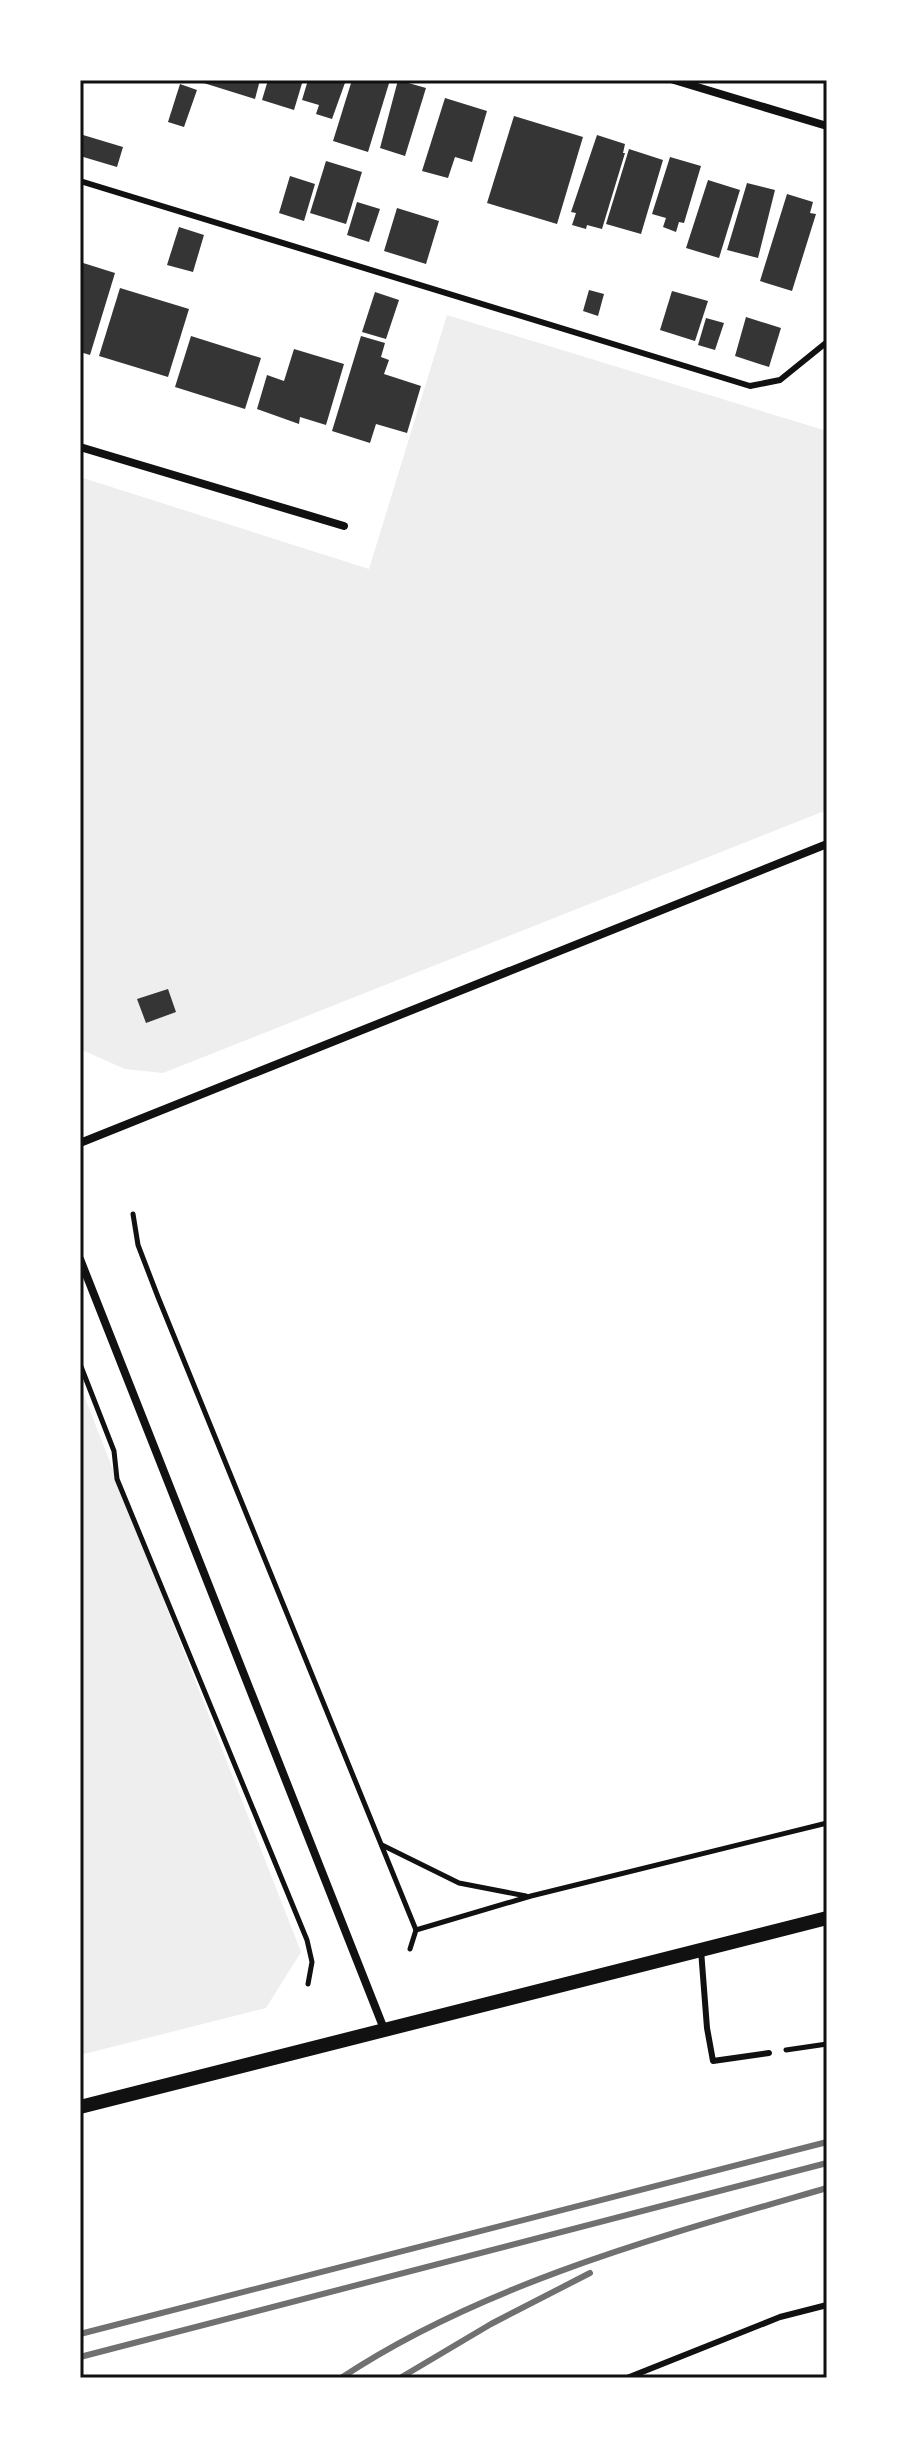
<svg xmlns="http://www.w3.org/2000/svg" width="907" height="2458" font-family="Barlow,sans-serif">
<rect width="100%" height="100%" fill="#fff"/>
<!-- green -->
<g fill="#eee">
<polygon points="447,315 827,431 827,810 163,1073 125,1069 80,1049 80,477 369,569"/>
<polygon points="80,1385 301,1952 266,2008 80,2055"/>
</g>
<!-- building -->
<g fill="#353535">
<polygon points="194,80 260,80 255,99"/>
<polygon points="268,80 303,80 294,110 262,100"/>
<polygon points="308,80 346,80 332,119 316,114 319,105 302,100"/>
<polygon points="352,80 390,80 368,152 333,141"/>
<polygon points="398,80 426,88 405,156 380,148"/>
<polygon points="180,84 197,90 184,127 168,122"/>
<polygon points="445,98 487,111 472,162 455,157 448,178 422,171"/>
<polygon points="514,116 583,137 557,224 487,203"/>
<polygon points="83,135 123,147 117,167 80,156"/>
<polygon points="597,135 625,144 623,153 625,153 602,229 587,225 586,229 572,225 576,213 571,212"/>
<polygon points="629,149 663,160 641,234 606,224"/>
<polygon points="670,157 701,166 684,223 679,222 676,232 663,227 666,218 652,214"/>
<polygon points="326,161 362,172 346,224 310,213"/>
<polygon points="290,176 315,184 304,221 279,213"/>
<polygon points="708,180 740,190 719,258 686,248"/>
<polygon points="747,183 775,190 758,258 727,250"/>
<polygon points="787,194 813,202 810,213 816,214 792,291 760,281"/>
<polygon points="357,202 380,209 369,242 347,235"/>
<polygon points="397,208 439,221 426,264 384,251"/>
<polygon points="179,227 204,235 193,272 167,265"/>
<polygon points="80,262 115,273 90,355 80,352"/>
<polygon points="120,288 189,309 168,377 99,356"/>
<polygon points="589,290 604,294 598,316 583,311"/>
<polygon points="672,291 708,301 695,341 660,330"/>
<polygon points="375,292 399,300 386,339 362,332"/>
<polygon points="746,317 781,328 769,367 735,356"/>
<polygon points="706,318 724,323 715,350 698,345"/>
<polygon points="191,336 261,358 245,409 175,387"/>
<polygon points="361,336 385,343 381,357 389,360 384,374 421,386 407,433 376,424 370,443 332,431"/>
<polygon points="294,349 344,364 326,425 300,417 299,424 257,409 267,375 284,381"/>
<polygon points="168,989 176,1012 146,1023 137,999"/>
</g>
<g fill="none" stroke-linecap="round" stroke-linejoin="round">
<!-- path -->
<g stroke="#111" stroke-width="5">
<polyline points="133,1214 138,1245 158,1297 416,1930"/>
<polyline points="80,1364 114,1451 117,1479 307,1940 312,1962 308,1984"/>
<polyline points="382,1845 459,1883 526,1896"/>
<polyline points="410,1949 416,1930 531,1896 827,1823"/>
<polyline points="786,2050 827,2044"/>
</g>
<!-- service -->
<g stroke="#111" stroke-width="6">
<polyline points="80,181 750,386 780,380 827,342"/>
<polyline points="701,1950 707,2028 713,2061 769,2053"/>
<polyline points="627,2378 780,2317 827,2305"/>
</g>
<!-- minor -->
<g stroke="#111" stroke-width="8">
<polyline points="674,80 827,126"/>
<polyline points="80,447 344,526"/>
<polyline points="80,1143 827,844"/>
<polyline points="80,1259 384,2029"/>
</g>
<!-- tertiary -->
<polyline stroke="#111" stroke-width="14" points="80,2107 827,1918"/>
<!-- rail -->
<g stroke="#707070" stroke-width="6">
<polyline points="80,2334 827,2142"/>
<polyline points="80,2357 827,2163"/>
<path d="M341,2378C482,2284 665,2235 827,2188"/>
<polyline points="400,2378 491,2324 590,2273"/>
</g>
</g>
<!-- border -->
<rect width="907" height="2458" fill="none" stroke="#ffffff" stroke-width="164"/>
<rect x="82" y="82" width="743" height="2294" fill="none" stroke="#111" stroke-width="3"/>
</svg>
